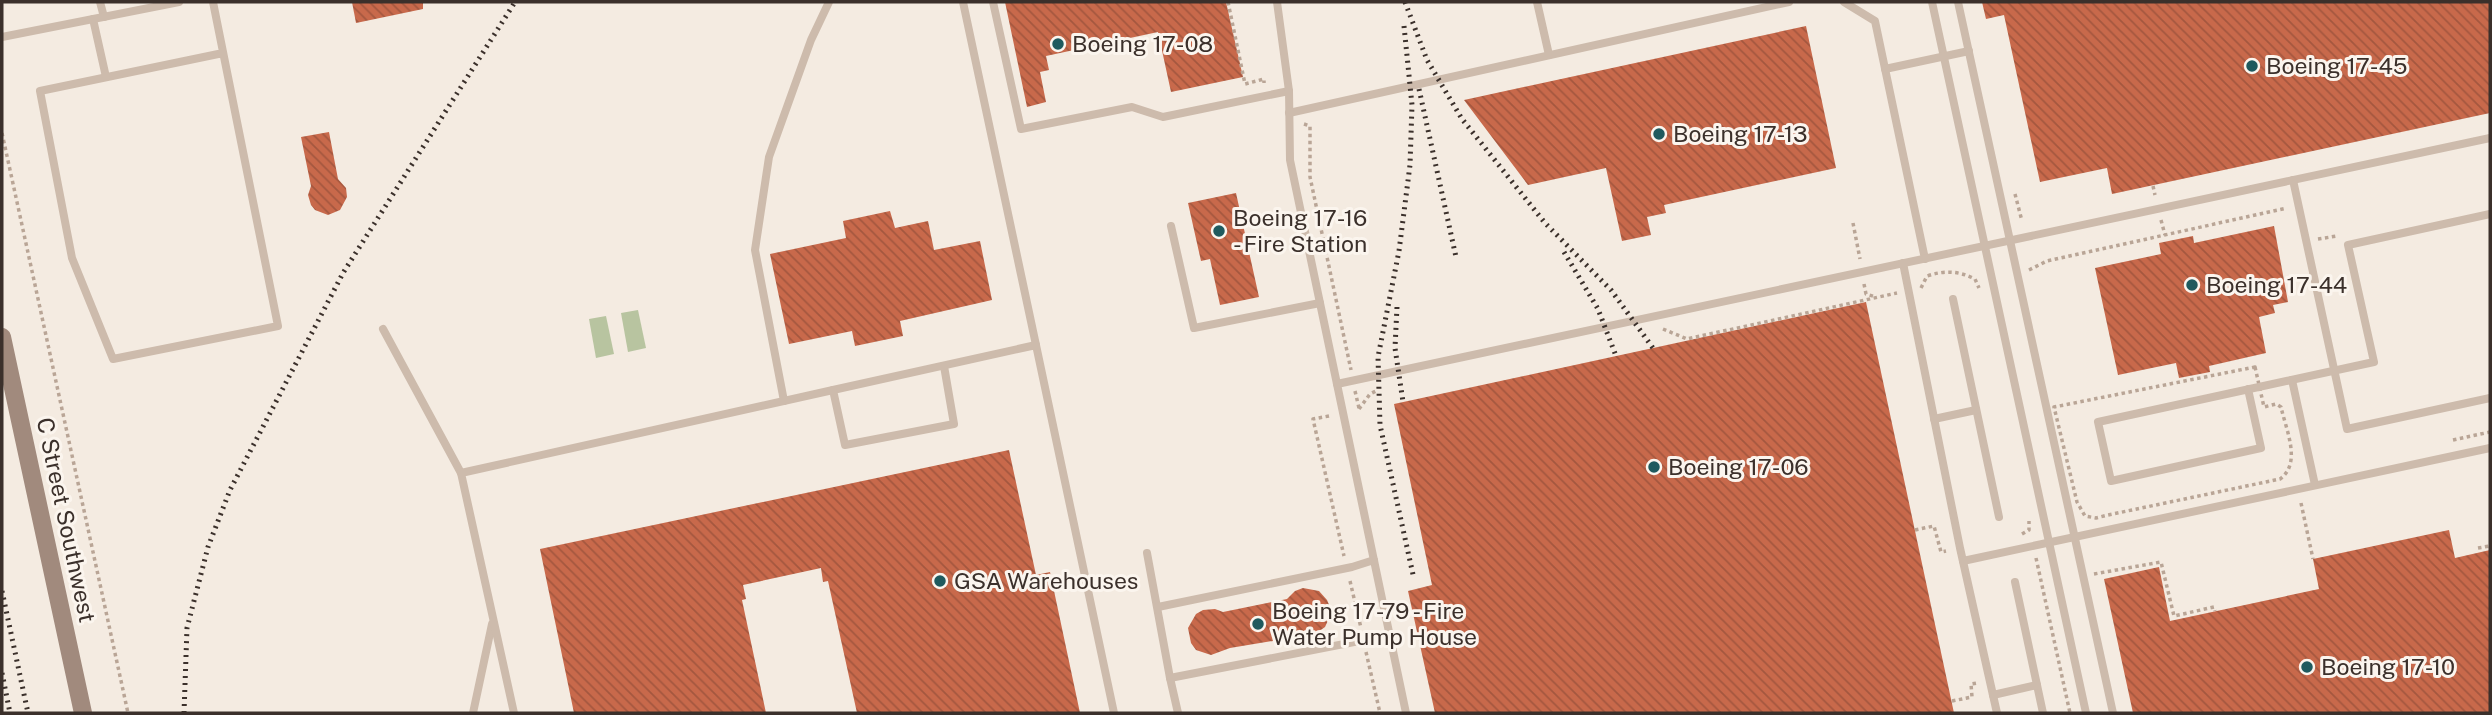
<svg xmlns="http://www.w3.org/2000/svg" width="2492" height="715" font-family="'Public Sans',sans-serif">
<defs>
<pattern id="building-back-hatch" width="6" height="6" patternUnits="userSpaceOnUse" patternTransform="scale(1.75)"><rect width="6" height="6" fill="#c8694b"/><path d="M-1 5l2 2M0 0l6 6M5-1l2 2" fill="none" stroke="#a4573f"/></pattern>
</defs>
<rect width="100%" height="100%" fill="#f4ebe1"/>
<!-- pitch -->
<g fill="#b8c4a0">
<polygon points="638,310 646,348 628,352 621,313"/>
<polygon points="606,316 614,354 596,358 589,319"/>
</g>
<!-- building -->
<g fill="url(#building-back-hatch)">
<polygon points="352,2 423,2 423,9 356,23"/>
<polygon points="1005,2 1226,2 1243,77 1171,92 1158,32 1046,56 1049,70 1040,72 1046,102 1027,107"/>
<polygon points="1982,2 2490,2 2490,113 2112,194 2107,168 2040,182 2004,15 1986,19"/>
<polygon points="1806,26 1836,168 1664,205 1666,213 1647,217 1651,235 1622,241 1606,168 1528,185 1464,100"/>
<polygon points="329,132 338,179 346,188 347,197 340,210 328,215 315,210 311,205 308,195 311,186 301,137"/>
<polygon points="1236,193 1259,297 1220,305 1210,259 1201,261 1188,203"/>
<polygon points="890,211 895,228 928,221 934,250 980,241 992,300 900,321 903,336 855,346 852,331 789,344 770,254 846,238 843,221"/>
<polygon points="2274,226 2288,302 2273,305 2275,313 2259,317 2266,353 2209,366 2210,372 2179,378 2176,363 2118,375 2095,268 2161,254 2159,243 2193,236 2194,243"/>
<polygon points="1866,302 1954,713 1435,713 1408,591 1432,585 1394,404"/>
<polygon points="1009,450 1036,575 1050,572 1080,713 857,713 828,581 823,582 821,568 743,585 746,599 742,600 766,713 574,713 540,549"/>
<polygon points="2449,530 2455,558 2490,550 2490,713 2133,713 2104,579 2159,567 2170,621 2319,589 2313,559"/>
<polygon points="1303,588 1319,591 1327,600 1330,607 1330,616 1325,627 1315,634 1230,648 1211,655 1196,650 1191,643 1188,628 1196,614 1203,610 1215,609 1223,612 1287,599 1295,591"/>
</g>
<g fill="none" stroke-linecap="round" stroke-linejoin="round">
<!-- path -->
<g stroke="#b9a596" stroke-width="3.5" stroke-dasharray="3.5 3.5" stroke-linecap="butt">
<polyline points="1228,2 1245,84 1264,79 1264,83"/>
<polyline points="1304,124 1310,126 1310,177 1351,370"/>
<polyline points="2,133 128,713"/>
<polyline points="2153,186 2155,195"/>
<polyline points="2015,194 2022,221"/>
<polyline points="2161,220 2165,235"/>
<polyline points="1853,223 1860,259"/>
<polyline points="2318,239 2337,236"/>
<polyline points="2029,270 2047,261 2287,208"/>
<polyline points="1864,284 1866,294 1876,297"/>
<path d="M1921,288L1927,276C1945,270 1959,271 1975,279L1979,288"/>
<polyline points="1663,329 1687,339 1897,293"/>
<path d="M2255,367L2264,407L2276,404L2281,407C2286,430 2302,463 2280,479L2108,515L2096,518L2085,516L2077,502L2054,407Z"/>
<polyline points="1355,391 1359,408"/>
<polyline points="1359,409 1370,394 1376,391"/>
<polyline points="1329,416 1313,419 1344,556"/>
<polyline points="2453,440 2490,432"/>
<polyline points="2301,503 2313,559"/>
<polyline points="1915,530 1934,526 1941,552 1946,551"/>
<polyline points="2022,534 2029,530 2029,521"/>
<polyline points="2478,548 2490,546"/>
<polyline points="2036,558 2070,713"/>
<polyline points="2094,574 2161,562 2174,616 2214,607 2215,611"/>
<polyline points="1350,581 1361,628"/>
<polyline points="1366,652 1380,713"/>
<polyline points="1952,701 1972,697 1971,684 1977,683"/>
</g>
<!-- lane -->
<g stroke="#cdbbac" stroke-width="8">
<polyline points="100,2 104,17"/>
<polyline points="213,2 278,326 113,359 72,258 40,91 223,53"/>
<polyline points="963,2 1036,345"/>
<polyline points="993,2 1021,129 1132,107 1163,117 1289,91"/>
<polyline points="1277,2 1289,91 1290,160 1406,713"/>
<polyline points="1537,2 1549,55"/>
<polyline points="1844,2 1875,21 1925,259"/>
<polyline points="1932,2 2086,713"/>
<polyline points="1958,2 2113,713"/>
<polyline points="93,19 106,77"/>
<polyline points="2,37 179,2"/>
<polyline points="1885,69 1969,51"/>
<polyline points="1289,113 1789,2"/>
<polyline points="2293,180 2347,429 2490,398"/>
<polyline points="1171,226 1194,328 1320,303"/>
<polyline points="1903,263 1960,548 1997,713"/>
<polyline points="1953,299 1999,517"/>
<polyline points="383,329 461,473"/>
<polyline points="944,366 954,424 845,445 833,390 1036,345 1114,713"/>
<polyline points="2292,380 2315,485"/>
<polyline points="1337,384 2490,138"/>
<polyline points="2248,389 2261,448 2111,481 2098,422 2374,362 2348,245 2490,214"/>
<polyline points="784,401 755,250 769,157 811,40 829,2"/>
<polyline points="1934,419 1976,410"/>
<polyline points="1147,553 1170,678"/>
<polyline points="1963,561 2490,448"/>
<polyline points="2015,582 2043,713"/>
<polyline points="1158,607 1352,567 1374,560"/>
<polyline points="1993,695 2037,685"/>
<polyline points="473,713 492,624"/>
<polyline points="514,713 461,473 833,390"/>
<polyline points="1178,713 1170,678 1390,635"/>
</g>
<!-- secondary -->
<polyline stroke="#a18a7d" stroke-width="18" points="2,337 83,713"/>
<!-- rail -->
<g stroke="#3b302b" stroke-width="5" stroke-dasharray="2 5" stroke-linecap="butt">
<polyline points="1405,2 1427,60 1462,119 1545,223 1611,290 1653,348"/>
<polyline points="1404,26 1412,105 1410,165 1399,251 1378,357 1380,425 1414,579"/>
<polyline points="1419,89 1456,257"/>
<polyline points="1564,252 1598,309 1616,356"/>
<polyline points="1397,307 1395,348 1403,402"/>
<polyline points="2,591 28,713"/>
<polyline points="2,673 10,713"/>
<polyline points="184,713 187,628 208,547 230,490 343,273 515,2"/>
</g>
</g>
<!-- markers -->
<g fill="#1f5a5e" stroke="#fbf5ee" stroke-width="2.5">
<circle cx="1058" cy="44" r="7"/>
<circle cx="2252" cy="66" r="7"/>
<circle cx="1659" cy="134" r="7"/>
<circle cx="1219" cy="231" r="7"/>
<circle cx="2192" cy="285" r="7"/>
<circle cx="1654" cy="467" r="7"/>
<circle cx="940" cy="581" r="7"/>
<circle cx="1258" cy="624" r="7"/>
<circle cx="2307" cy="667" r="7"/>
</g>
<g text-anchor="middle" stroke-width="6" stroke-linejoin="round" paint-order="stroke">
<!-- poi labels -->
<g font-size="23" fill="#3b302b" stroke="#fbf5ee" text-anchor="start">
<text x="1072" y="52">Boeing 17-08</text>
<text x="2266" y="74">Boeing 17-45</text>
<text x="1673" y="142">Boeing 17-13</text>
<text x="1233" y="226">Boeing 17-16<tspan x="1233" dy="26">- Fire Station</tspan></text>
<text x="2206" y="293">Boeing 17-44</text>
<text x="1668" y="475">Boeing 17-06</text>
<text x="954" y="589">GSA Warehouses</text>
<text x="1272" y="619">Boeing 17-79 - Fire<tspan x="1272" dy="26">Water Pump House</tspan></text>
<text x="2321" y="675">Boeing 17-10</text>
</g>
<!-- street labels -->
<g font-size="23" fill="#3b302b" stroke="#fbf5ee">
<text transform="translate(66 520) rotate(78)" y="8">C Street Southwest</text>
</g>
</g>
<!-- border -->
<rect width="2492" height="715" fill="none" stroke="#3b302b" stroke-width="7"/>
</svg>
